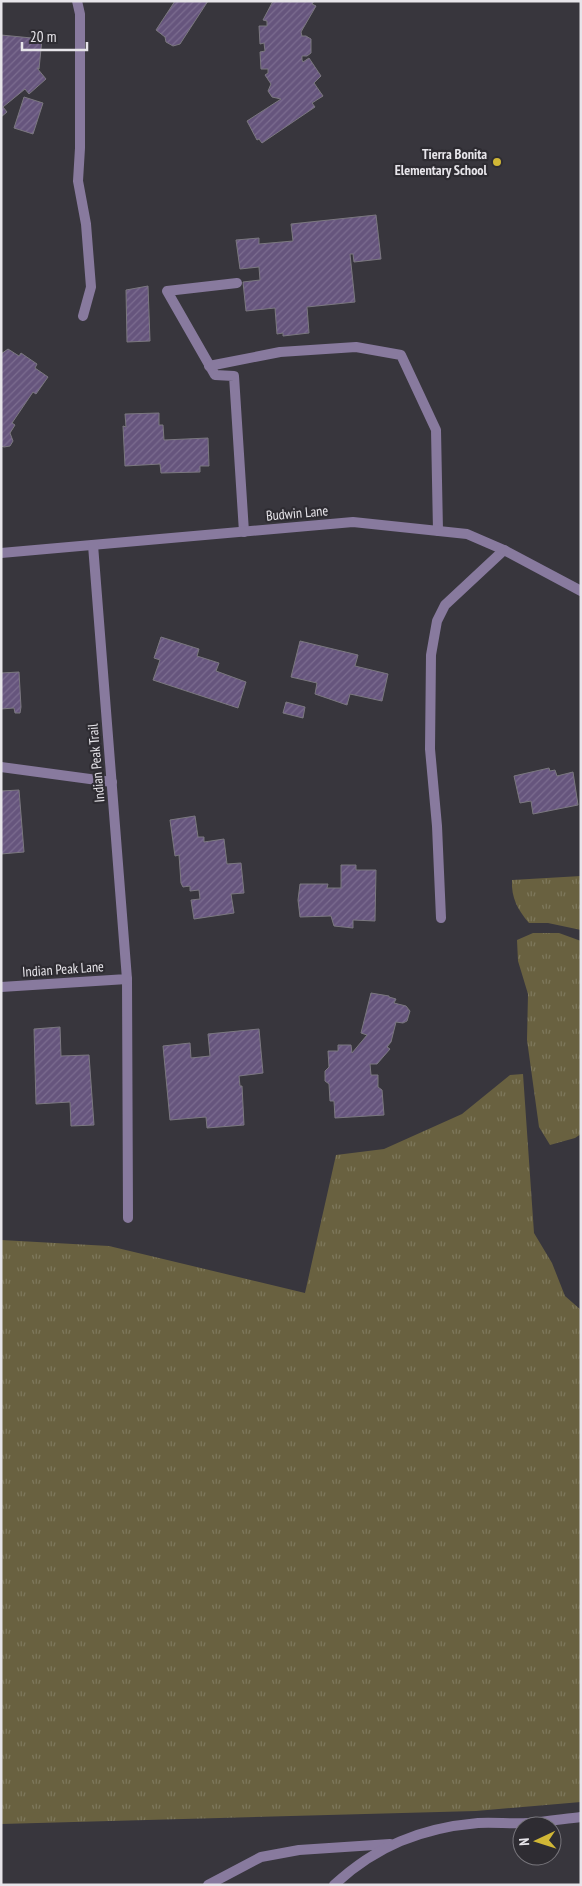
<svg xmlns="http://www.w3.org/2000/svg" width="582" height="1886" font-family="'PT Sans Narrow',sans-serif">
<defs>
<pattern id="grass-tufts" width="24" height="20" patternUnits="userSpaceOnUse" patternTransform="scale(1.25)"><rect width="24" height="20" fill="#696140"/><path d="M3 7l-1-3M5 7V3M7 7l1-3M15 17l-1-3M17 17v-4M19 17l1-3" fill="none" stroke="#7e785c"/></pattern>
<pattern id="building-hatch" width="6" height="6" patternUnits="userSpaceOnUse" patternTransform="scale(1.25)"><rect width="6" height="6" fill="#66557d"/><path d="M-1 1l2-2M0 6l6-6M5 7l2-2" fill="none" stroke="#7c6d90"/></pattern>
</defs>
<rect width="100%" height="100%" fill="#38363d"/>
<!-- grass -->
<g fill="url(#grass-tufts)">
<path d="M581,876V930L548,923H529C518,910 511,898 512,880Z"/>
<polygon points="533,933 559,933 581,941 581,1134 575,1138 550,1145 539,1127 527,1040 528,994 518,961 517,940"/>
<polygon points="523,1074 534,1233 552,1263 565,1296 581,1310 581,1802 476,1811 1,1824 1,1240 109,1246 305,1293 336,1155 384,1149 462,1114 510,1075"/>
</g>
<!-- building -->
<g fill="url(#building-hatch)" stroke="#7b7880">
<polygon points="175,1 208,1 180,44 173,46 166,42 165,37 156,30"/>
<polygon points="273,1 314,1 312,4 316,6 301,32 302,36 306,36 311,39 311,53 307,56 302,56 302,60 303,62 309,58 321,76 314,83 323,96 312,103 315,107 262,143 259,139 257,140 247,121 281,99 272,97 268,91 271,84 265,75 268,73 268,69 261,69 260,52 265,51 264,43 260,44 259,26 267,26 267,21 263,20"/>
<polygon points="1,35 42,39 39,69 37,68 46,79 29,94 25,89 3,107 7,112 1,117"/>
<polygon points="24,97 43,103 33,134 14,128"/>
<polygon points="376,215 381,259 354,262 353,254 350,254 355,302 307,307 309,333 283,336 283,333 277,334 275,308 246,311 243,282 260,280 259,267 240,269 236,240 259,238 259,244 293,241 291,224"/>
<polygon points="148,286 150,341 127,342 126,290"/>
<polygon points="8,349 19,356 21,353 37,364 35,368 48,377 36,394 33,392 12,423 15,425 10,433 13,441 10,446 4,447 1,446 1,354"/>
<polygon points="159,413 159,425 163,425 164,440 208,438 209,466 200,466 200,472 161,473 160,464 125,466 123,426 126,427 125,414"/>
<polygon points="161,637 199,649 197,656 219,663 216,671 246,682 238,708 153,680 160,660 154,658"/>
<polygon points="300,641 358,655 355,666 388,674 382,701 350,694 347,705 315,694 317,683 291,677"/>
<polygon points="19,672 21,707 20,713 15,713 14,708 1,709 1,673"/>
<polygon points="286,702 305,707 303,718 283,713"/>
<polygon points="549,768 550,771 555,770 557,776 573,772 578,805 533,814 531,801 520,803 514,776"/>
<polygon points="19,790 24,852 1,854 1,791"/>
<polygon points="195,816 198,837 204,837 204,842 224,839 227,864 241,863 244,893 231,894 234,913 194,919 191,900 200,899 199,890 190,891 190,886 183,887 181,883 179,855 175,856 170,820"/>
<polygon points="341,865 356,865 356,870 376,870 375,921 353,920 353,928 334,926 331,916 300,917 298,900 300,884 328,884 327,888 341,888"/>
<polygon points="371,993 389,996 389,997 396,999 394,1003 406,1006 410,1011 407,1021 403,1023 396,1022 391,1042 387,1047 390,1049 377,1064 370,1064 371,1075 378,1075 378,1087 382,1090 384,1115 335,1118 334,1101 330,1101 329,1084 325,1081 325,1071 329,1067 328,1051 338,1051 338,1045 351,1045 352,1053 367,1035 361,1033"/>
<polygon points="60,1027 61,1056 89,1055 94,1125 71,1126 70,1102 36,1104 34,1029"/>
<polygon points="259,1029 263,1073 239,1076 240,1086 242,1086 244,1125 207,1128 206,1117 170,1120 163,1046 190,1043 191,1058 210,1056 208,1034"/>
</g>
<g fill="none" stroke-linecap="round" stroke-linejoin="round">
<!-- service -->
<g stroke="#887a9e" stroke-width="10">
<polyline points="237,283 167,291 215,375 234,376 244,532"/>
<polyline points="209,366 280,352 356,347 401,355 436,430 438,531"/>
<polyline points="1,767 112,782"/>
<polyline points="441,918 437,826 430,749 431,655 437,621 445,605 504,550"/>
<polyline points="127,979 128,1218"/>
<polyline points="208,1885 261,1857 299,1850 390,1844"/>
</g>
<!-- minor -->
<g stroke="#887a9e" stroke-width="10">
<polyline points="77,1 80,14 80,148 78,181 86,224 91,287 83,316"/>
<polyline points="1,553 353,522 467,534 504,550 581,591"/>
<polyline points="1,987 127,979 93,545"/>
<path d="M334,1885C376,1846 421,1828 478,1823C494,1822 511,1824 528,1823C545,1822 563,1819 581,1817"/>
</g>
</g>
<!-- markers -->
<circle fill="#d1b736" stroke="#2e2c32" stroke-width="2" cx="497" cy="162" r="5"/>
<g text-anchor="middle" stroke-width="4.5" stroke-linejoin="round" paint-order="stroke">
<!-- poi labels -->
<g font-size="14" font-weight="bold" fill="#e7e5ea" stroke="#2e2c32" text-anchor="end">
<text x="487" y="159">Tierra Bonita<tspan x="487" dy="16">Elementary School</tspan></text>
</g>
<!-- street labels -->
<g font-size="14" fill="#e7e5ea" stroke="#2e2c32">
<text transform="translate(297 513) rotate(-5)" y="5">Budwin Lane</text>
<text transform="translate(96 763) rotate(-95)" y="5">Indian Peak Trail</text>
<text transform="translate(63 969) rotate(-4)" y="5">Indian Peak Lane</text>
</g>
</g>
<!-- border -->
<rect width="582" height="1886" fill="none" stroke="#e7e5ea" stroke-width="5"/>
<!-- north arrow -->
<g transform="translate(537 1841) rotate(266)"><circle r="24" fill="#2e2c32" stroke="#78767c"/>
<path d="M0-4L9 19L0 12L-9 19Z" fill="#d1b736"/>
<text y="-8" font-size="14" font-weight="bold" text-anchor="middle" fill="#e7e5ea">N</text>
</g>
<!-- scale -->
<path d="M22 42v8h65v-8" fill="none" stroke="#e7e5ea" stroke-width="2.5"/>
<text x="30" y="42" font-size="15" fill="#e7e5ea" stroke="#2e2c32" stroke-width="4" paint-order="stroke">20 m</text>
</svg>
